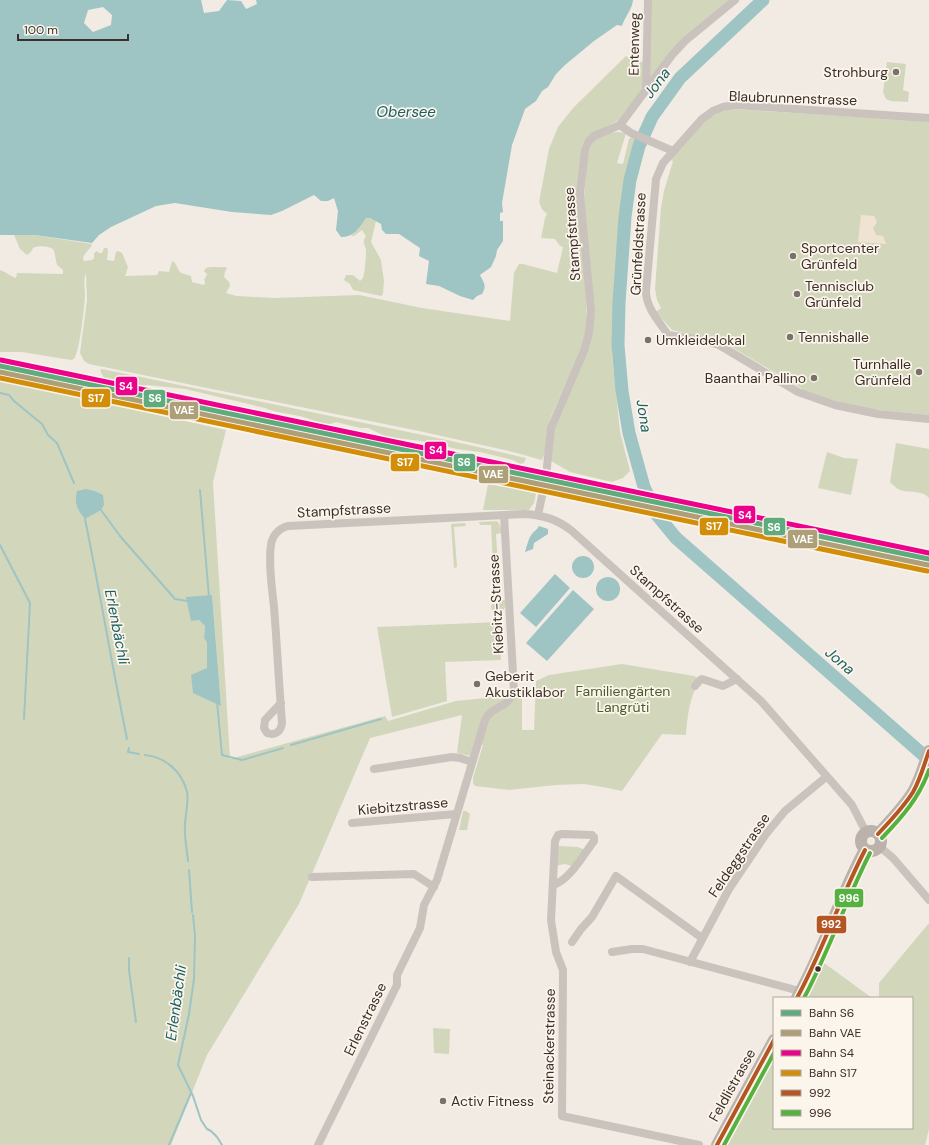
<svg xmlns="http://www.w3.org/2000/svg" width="929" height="1145" font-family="'DM Sans',sans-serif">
<rect width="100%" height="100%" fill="#f1ebe4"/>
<!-- green -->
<g fill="#d2d7bc" fill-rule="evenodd">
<path d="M648,0H731L690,33L619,120L592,134L582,149L587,327C582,352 570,375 559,399C555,408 550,417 548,427C545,437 547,452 542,460L513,452L419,431L89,364L84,361L80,353L87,300L86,273C83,281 85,288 85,297C84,308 80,351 74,359L71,360L22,352H0V270C7,272 11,277 16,278L17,273L63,274V270L57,265C56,262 55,252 53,249C49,246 38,245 33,248L31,252L27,255L20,249L14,235H35L92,244C91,249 85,252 83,258L84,261L92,260L94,258V253L97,251L99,253H102L104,248H107L108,250L107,260L114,261L116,252L118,251L122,253L128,267L125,276L157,275L159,271L169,272L172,261L175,263C181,275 179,272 191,276L192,282L204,285L205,283L204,278L205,279L207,274L204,271L206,268C212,266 219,268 225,267L227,268L225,272L224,277L229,282L230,286L226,293L237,296L275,298L359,295L422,308L510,321L514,273L519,264H523L557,273L563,247L560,246L555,239L541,238L545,218L547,214L542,209L539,202L549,149L558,127L573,108L626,56L636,62L647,61Z"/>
<polygon points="887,62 906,64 903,90 909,92 908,102 891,101 886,99 883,92"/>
<polygon points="729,109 929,121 929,415 868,409 828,399 804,390 725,343 672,330 656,312 661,308 657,300 655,289 661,208 664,191 673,161 668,159 709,117"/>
<polygon points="618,132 626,133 617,163 623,164 629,139 632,137 636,138 629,165 623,203 615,290 612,354 620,432 630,471 623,478 612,482 570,472 551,461 553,431 591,340 584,199 587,157 592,143 596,139 609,133"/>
<path d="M366,218H370L376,221L371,242L381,260L384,281L383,294L381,296L353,290L350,284L344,280L346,275H353L360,281L363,278C365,271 366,258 366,251C366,245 361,243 366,236L362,230L354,236H351L358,230Z"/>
<path d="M102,369L447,440L526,458L524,463L520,464L513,460L480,452L457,449L421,441L387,437L368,428H360L336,422C324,428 312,418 299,416C287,413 277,413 265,408L185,389L147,385L143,386L134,384L121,379L118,383L105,380L100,370Z"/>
<path d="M0,380L226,430L213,482L230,759L385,716L388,721L456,701L505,696L514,691L522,696V730H534L536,681L549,675L622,664L694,676L700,680C690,695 687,717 686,735L662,734L622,791L603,787L584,784L556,785L509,790L475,786L473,783V778L483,745L474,743L471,756L457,753L462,715L370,738L299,904L207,1055L171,1145H0ZM212,595L221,706L207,668V643L204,638L205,626L199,620Z"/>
<path d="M896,443L929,449V498C922,489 907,494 898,489C895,487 892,484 890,482Z"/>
<polygon points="827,452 844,458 858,459 851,495 818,488"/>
<polygon points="489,479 537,489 534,503 529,510 483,510"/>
<path d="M497,521L500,525L502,533L496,534L500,600H505C505,606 506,610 499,613L492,610L491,607L492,604L495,603L491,525H480L479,522Z"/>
<polygon points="465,523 466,526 454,527 457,567 454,568 451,524"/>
<polygon points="500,622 501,660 445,662 447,701 392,717 377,627"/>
<polygon points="463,811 466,811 470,814 467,830 459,830"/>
<polygon points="559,846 578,847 585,850 573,866 564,864 556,866 557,851 560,851 558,850"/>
<polygon points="929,923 929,1129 925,1145 725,1145 774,1054 774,1128 912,1128 912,998 879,998 879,983"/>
<polygon points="820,960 872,998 803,998"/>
<polygon points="433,1028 450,1029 449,1054 434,1053"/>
</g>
<!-- plaza -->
<polygon fill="#f0e3d2" points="861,215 874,216 877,222 873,228 876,235 883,236 886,244 858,242"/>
<!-- water -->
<g fill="#9ec4c4" fill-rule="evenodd">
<path d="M0,0H201L204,13L219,11L227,0L241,1L246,9L257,4L256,0H633C632,10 625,16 622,26L617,25L594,41L565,65L556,74L548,87L542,91L536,101L525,109L512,145L502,203L503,212L500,213V221H503V241L497,250L496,256L491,267L480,275C484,283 487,286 482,294L477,296L473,300L460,296L439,286L426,284L429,261L419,256L420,248L399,234H386L382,230L381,224L370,218H366C359,229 354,237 341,237L336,230L338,211L334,198L328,201H321L314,195L282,211L271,215L232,212L175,203L156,206L111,227L99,235L92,243L35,235H0ZM103,7L112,15L111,25L93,32L84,23L88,10Z"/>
<path d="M86,489L95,491L103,495L104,505L101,510L85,519C77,509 74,504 77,491Z"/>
<path d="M539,526L548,529V534L534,543L533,549L525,552C527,546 528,539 532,534C534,531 537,530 539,526Z"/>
<circle cx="583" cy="567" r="11"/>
<polygon points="555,574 570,588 536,627 520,613"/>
<circle cx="608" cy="589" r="12"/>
<polygon points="573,590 594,609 547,661 526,643"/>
<polygon points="212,595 221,706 193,693 191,675 207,668 207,643 204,638 205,626 199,620 191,621 186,597"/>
</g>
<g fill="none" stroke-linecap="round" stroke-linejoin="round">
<!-- stream -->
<g stroke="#9ec4c4" stroke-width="2">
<polyline points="0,393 9,395 14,401 42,424 48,435 57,443 74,483"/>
<polyline points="200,490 209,597"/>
<polyline points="101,510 120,536 175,599 187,601"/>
<path d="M85,519C100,592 112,666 127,739"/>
<polyline points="0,545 30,603 24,719"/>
<polyline points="217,702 222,755 242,760 283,748"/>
<polyline points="291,745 381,719"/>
<polyline points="129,748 128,752 139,754"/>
<path d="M145,755C165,757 182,771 187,792C189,801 185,816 185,826C184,837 187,849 188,861"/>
<polyline points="189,870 192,912"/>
<polyline points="193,915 195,936 194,979 189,1014 178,1065 193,1096 201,1120 207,1129 211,1131 217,1137 222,1145"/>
<polyline points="129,958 129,970 136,1022"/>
<polyline points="169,1145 191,1093"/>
</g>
<!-- river -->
<polyline stroke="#9ec4c4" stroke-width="13" points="763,0 680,78 652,117 639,146 630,180 625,217 619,303 618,345 622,391 629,433 644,487 657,515 676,538 929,760"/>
<!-- street -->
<g stroke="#cac2bc" stroke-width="8">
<polyline points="646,90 648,0"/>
<path d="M929,118L735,105L723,107L713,111L702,119L663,163L656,179L646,291C646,308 659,321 668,335L702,340L719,345L798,392L835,405L878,414L929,419"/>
<polyline points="620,125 631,133 673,151"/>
<polyline points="546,476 551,428 584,351 589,333 591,311 580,194 585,150 589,141 594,136 620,125 672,55 685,41 735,0"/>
<polyline points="538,515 545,482"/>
<polyline points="695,686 700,680 702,679 723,686 737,679"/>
<path d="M281,703L265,720L264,728L267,733C276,736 281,731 282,723C279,684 277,645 274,607C272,588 268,563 271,545C272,536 279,528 288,526L524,514C543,515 557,519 572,531L761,701L852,805L866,832"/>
<polyline points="374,769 452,757 460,758 472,762"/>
<polyline points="352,823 456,814"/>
<polyline points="880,847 893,858 929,900"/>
<polyline points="312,877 414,874 434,887"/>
<path d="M553,885C569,881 584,854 594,841V837L592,835L562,834L558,835L555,841L551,920L556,952L563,970L562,1116L699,1145"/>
<polyline points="572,942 581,929 592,917 616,876 702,938"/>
<polyline points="612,952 632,949 643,949 792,989 801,992"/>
<polyline points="690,962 729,889 766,834 785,811 826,777"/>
<path d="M318,1145L397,985V975L420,928L424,905L437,880L485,720C492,705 506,711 514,691L504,515"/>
</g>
<!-- secondary -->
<g stroke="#bbb2ac" stroke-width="12">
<circle cx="871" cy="841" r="10"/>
<path d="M878,834C890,821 903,808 913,792C920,780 924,765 929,751"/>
<path d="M797,998C824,951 839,897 865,850"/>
<polyline points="717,1145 774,1040"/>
</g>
<defs>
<g id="bus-1">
<path d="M878,834C890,821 903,808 913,792C920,780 924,765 929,751"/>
<path d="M797,998C823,950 840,898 865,850"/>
<polyline points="717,1145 774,1040"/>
</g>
<g id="bus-2">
<path d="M882,838C903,816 919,798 929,770"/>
<path d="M804,998C829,951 846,900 870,853"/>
<polyline points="724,1145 774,1053"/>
</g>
</defs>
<!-- bus-1 casing -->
<use href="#bus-1" stroke="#fcf5ec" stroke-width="7"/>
<!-- bus-2 casing -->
<use href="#bus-2" stroke="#fcf5ec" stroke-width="7"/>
<!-- bus-1 -->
<use href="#bus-1" stroke="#b35624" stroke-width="4"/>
<!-- bus-2 -->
<use href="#bus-2" stroke="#55b240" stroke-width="4"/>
<defs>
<polyline id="rail-1" points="0,366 929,559"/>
<polyline id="rail-2" points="0,372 928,565"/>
<polyline id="rail-3" points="1,360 929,553"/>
<polyline id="rail-4" points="0,378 927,571"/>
</defs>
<!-- rail-1 casing -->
<use href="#rail-1" stroke="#fcf5ec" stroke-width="8"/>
<!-- rail-2 casing -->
<use href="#rail-2" stroke="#fcf5ec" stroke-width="8"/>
<!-- rail-3 casing -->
<use href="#rail-3" stroke="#fcf5ec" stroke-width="8"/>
<!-- rail-4 casing -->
<use href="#rail-4" stroke="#fcf5ec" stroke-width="8"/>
<!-- rail-1 -->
<use href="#rail-1" stroke="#60ab7d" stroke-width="5"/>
<!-- rail-2 -->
<use href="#rail-2" stroke="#ad9f78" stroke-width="5"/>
<!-- rail-3 -->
<use href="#rail-3" stroke="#ec008c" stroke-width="5"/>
<!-- rail-4 -->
<use href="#rail-4" stroke="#d28e08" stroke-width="5"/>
</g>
<!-- markers -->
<g fill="#7b716a" stroke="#fcf5ec" stroke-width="1.5">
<circle cx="896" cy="72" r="4"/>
<circle cx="793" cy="256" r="4"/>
<circle cx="797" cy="294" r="4"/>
<circle cx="790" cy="337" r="4"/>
<circle cx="648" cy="340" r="4"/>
<circle cx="919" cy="372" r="4"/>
<circle cx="814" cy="378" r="4"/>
<circle cx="477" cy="684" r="4"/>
<circle cx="443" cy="1101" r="4"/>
</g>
<circle fill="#3c2f29" stroke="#fcf5ec" stroke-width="1.5" cx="818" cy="969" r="3.5"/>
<g text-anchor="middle" stroke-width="3.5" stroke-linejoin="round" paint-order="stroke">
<!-- street labels -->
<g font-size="14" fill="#3c2f29" stroke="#fcf5ec">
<text transform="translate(634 44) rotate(-89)" y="5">Entenweg</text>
<text transform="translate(793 98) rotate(2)" y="5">Blaubrunnenstrasse</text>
<text transform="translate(572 234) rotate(-94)" y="5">Stampfstrasse</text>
<text transform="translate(638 244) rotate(-87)" y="5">Grünfeldstrasse</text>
<text transform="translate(344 510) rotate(-3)" y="5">Stampfstrasse</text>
<text transform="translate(667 599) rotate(42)" y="5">Stampfstrasse</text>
<text transform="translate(496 604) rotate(-93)" y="5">Kiebitz-Strasse</text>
<text transform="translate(403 806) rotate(-5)" y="5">Kiebitzstrasse</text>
<text transform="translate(739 855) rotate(-56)" y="5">Feldeggstrasse</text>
<text transform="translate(365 1019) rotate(-64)" y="5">Erlenstrasse</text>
<text transform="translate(549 1046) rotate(-89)" y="5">Steinackerstrasse</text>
<text transform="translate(732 1085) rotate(-61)" y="5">Feldlistrasse</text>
</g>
<!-- poi labels -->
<g font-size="14" fill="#3c2f29" stroke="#fcf5ec" text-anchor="start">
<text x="888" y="77" text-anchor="end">Strohburg</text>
<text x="801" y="253">Sportcenter<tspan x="801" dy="16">Grünfeld</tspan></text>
<text x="805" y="291">Tennisclub<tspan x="805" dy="16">Grünfeld</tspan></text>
<text x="798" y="342">Tennishalle</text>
<text x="656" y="345">Umkleidelokal</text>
<text x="911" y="369" text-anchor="end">Turnhalle<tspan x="911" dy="16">Grünfeld</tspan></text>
<text x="806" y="383" text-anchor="end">Baanthai Pallino</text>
<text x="485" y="681">Geberit<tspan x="485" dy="16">Akustiklabor</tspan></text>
<text x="451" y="1106">Activ Fitness</text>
</g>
<!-- park labels -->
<g font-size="14" fill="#4b5e2a" stroke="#fcf5ec">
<text x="623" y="696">Familiengärten<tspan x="623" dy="16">Langrüti</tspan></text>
</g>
<!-- water labels -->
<g font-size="15" font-style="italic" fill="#195f63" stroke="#fcf5ec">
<text transform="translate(657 83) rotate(-53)" y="5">Jona</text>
<text x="406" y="117">Obersee</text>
<text transform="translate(644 416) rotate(81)" y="5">Jona</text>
<text transform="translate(117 627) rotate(79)" y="5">Erlenbächli</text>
<text transform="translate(840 661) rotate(41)" y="5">Jona</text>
<text transform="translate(176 1003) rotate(-82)" y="5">Erlenbächli</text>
</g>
</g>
<g stroke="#fcf5ec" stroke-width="1.5">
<rect x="115" y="376" width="23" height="20" rx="4" fill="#ec008c"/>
<rect x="81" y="388" width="30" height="20" rx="4" fill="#d28e08"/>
<rect x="143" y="389" width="23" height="19" rx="4" fill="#60ab7d"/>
<rect x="169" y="401" width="30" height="19" rx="4" fill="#ad9f78"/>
<rect x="424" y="441" width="23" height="19" rx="4" fill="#ec008c"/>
<rect x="390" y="453" width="30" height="19" rx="4" fill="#d28e08"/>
<rect x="453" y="453" width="23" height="19" rx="4" fill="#60ab7d"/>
<rect x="478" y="465" width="31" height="19" rx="4" fill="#ad9f78"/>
<rect x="733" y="505" width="23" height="19" rx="4" fill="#ec008c"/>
<rect x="699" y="517" width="30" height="19" rx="4" fill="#d28e08"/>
<rect x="763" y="517" width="23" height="19" rx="4" fill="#60ab7d"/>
<rect x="787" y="529" width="31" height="20" rx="4" fill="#ad9f78"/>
<rect x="834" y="888" width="30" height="20" rx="4" fill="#55b240"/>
<rect x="816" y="915" width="31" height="19" rx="4" fill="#b35624"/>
</g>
<g font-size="11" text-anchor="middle" font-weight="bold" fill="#fff">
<text x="126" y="390">S4</text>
<text x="96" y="402">S17</text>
<text x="155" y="402">S6</text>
<text x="184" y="414">VAE</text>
<text x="436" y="454">S4</text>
<text x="405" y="466">S17</text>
<text x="464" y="466">S6</text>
<text x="493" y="478">VAE</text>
<text x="745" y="519">S4</text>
<text x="714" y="530">S17</text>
<text x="774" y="531">S6</text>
<text x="803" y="543">VAE</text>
<text x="849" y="902">996</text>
<text x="831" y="928">992</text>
</g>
<!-- legend -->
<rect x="773" y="997" width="140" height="132" fill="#fcf5ec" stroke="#afa69e"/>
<rect x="781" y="1010" width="20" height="6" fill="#60ab7d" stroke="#afa69e"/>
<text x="809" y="1017" font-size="12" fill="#3c2f29">Bahn S6</text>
<rect x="781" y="1030" width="20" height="6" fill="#ad9f78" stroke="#afa69e"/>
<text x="809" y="1037" font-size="12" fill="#3c2f29">Bahn VAE</text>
<rect x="781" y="1050" width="20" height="6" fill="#ec008c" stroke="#afa69e"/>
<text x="809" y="1057" font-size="12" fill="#3c2f29">Bahn S4</text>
<rect x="781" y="1070" width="20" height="6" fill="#d28e08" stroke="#afa69e"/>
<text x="809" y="1077" font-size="12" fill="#3c2f29">Bahn S17</text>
<rect x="781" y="1090" width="20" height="6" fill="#b35624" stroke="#afa69e"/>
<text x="809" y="1097" font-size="12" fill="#3c2f29">992</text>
<rect x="781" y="1110" width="20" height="6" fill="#55b240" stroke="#afa69e"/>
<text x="809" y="1117" font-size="12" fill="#3c2f29">996</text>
<!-- scale -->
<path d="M18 34v6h110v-6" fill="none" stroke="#3c2f29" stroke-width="2"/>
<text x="24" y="34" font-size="12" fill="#3c2f29" stroke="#fcf5ec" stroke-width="3" paint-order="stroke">100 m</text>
</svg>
